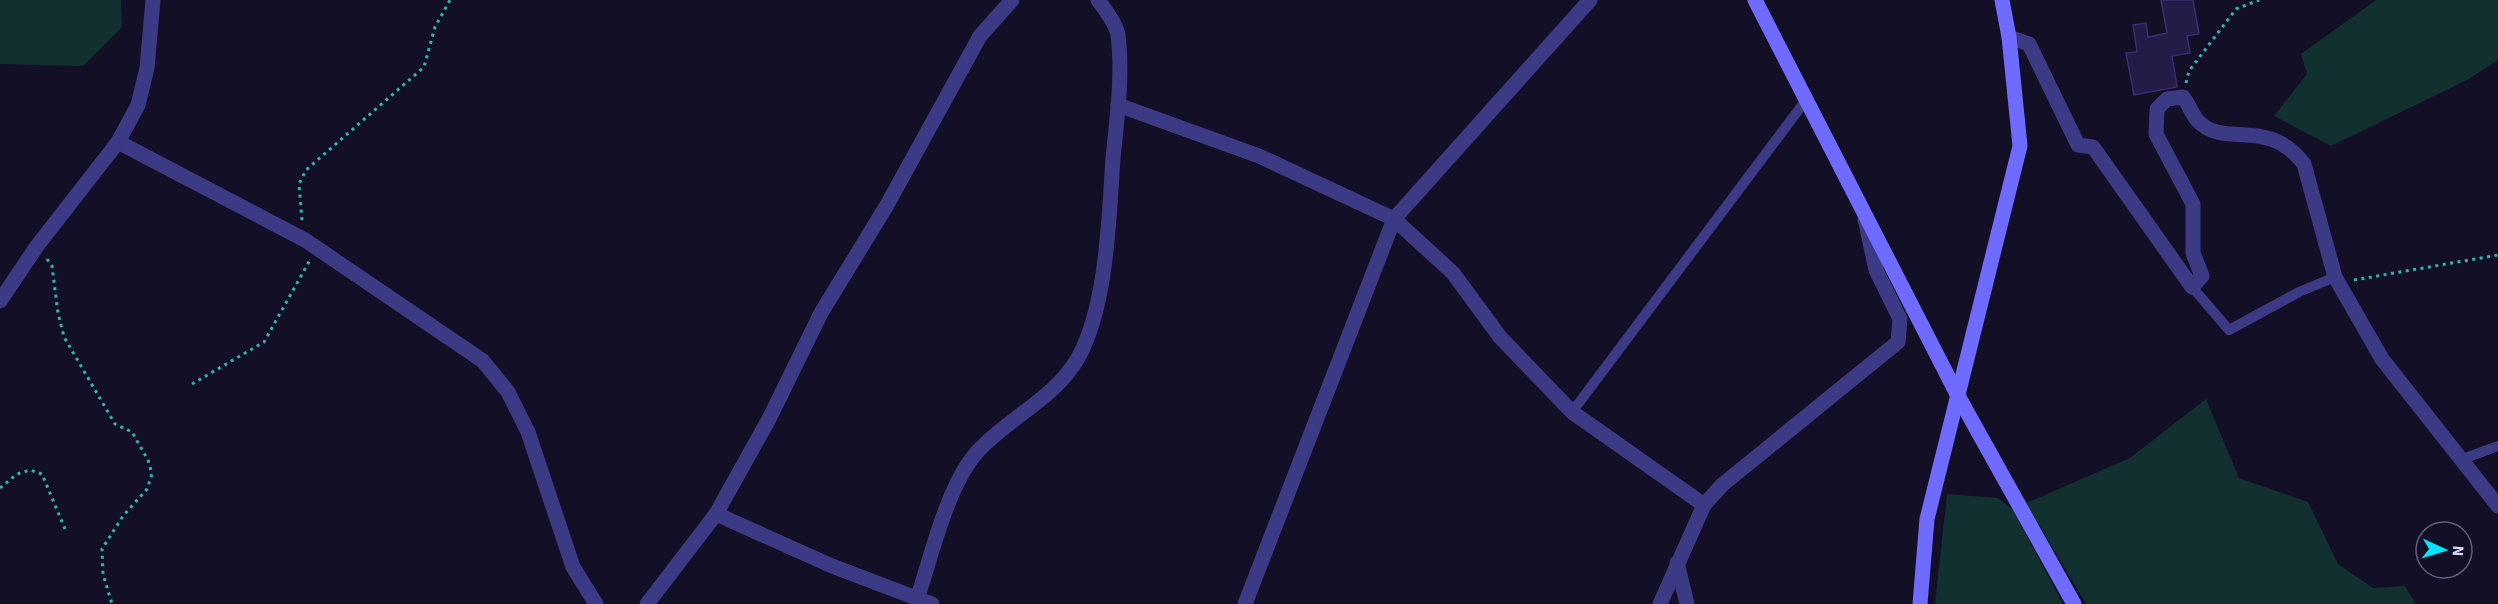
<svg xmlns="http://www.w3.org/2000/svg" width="2498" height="604" font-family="'Source Sans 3',sans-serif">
<rect width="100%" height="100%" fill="#130f26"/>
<!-- green -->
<g fill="#12302f">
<polygon points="0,0 121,0 122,27 83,66 0,64"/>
<polygon points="2376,0 2498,0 2498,60 2467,80 2331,146 2274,116 2307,74 2301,54"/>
<polygon points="2206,399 2239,478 2308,502 2338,564 2373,588 2405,586 2416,604 2086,604 2026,503 2130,458"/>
<polygon points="1947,494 1998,498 2013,510 2063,604 1935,604"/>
</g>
<!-- building -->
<polygon fill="#241b47" stroke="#3b2d73" stroke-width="1.5" points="2161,0 2193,0 2199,34 2187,36 2190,53 2172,56 2177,87 2134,95 2126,53 2137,52 2133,25 2146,23 2148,37 2167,33"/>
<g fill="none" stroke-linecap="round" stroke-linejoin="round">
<!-- path -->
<g stroke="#2fb8b0" stroke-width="3" stroke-dasharray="3 4.5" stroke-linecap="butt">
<polyline points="2186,83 2189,71 2236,9 2259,0"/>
<polyline points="302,220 299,184 306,170 424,67 435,27 450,0"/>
<polyline points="47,259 52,266 58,313 64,337 115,424 132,432 148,460 152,474 147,489 123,516 102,549 103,574 112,604"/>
<polyline points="2354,280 2498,255"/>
<polyline points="192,384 264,342 310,260"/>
<polyline points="0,488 17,474 30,470 42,474 65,529"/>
</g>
<!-- lane -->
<g stroke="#3d3a85" stroke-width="10">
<polyline points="2192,287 2229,330 2299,292 2335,277"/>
<polyline points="1572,412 1806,100"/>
<polyline points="2460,460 2498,446"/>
</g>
<!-- street -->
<g stroke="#3d3a85" stroke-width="15">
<path d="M2009,37L2029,44L2078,145L2093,147L2192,287L2202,276L2193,253V204L2156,134L2157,109L2167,99L2183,97C2189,104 2192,115 2198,121C2224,149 2268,116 2304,164L2335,277L2382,359L2498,506"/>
<polyline points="1118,105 1259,156 1394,219 1453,273 1500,337 1572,412 1704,505"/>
<polyline points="118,142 305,240 483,361 508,392 528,432 573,567 596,604"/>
<polyline points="0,301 37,246 118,142 138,105 147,68 153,0"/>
<polyline points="716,514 832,566 932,604"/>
<polyline points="1677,563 1687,604"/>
<path d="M917,600C931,557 948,482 979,450C1010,417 1055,398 1078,358C1107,306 1109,217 1113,158C1117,118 1123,75 1118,35C1116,23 1105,10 1098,0"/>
<polyline points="647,604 716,514 769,419 821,313 887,205 980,36 1012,0"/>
<polyline points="1245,604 1394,219 1590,0"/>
<polyline points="1660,604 1704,505 1722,485 1898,342 1900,319 1876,270 1865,219"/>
</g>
<!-- secondary -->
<g stroke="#6f6bff" stroke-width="15">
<polyline points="1755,0 1957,394 2074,604"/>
<polyline points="1920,604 1927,519 2020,146 2009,37 2002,0"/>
</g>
</g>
<!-- north arrow -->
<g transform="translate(2444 550) rotate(94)"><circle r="28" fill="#130f26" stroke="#625e7d" stroke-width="1.5"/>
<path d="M0-4.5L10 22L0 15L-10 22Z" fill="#00e5ff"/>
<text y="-9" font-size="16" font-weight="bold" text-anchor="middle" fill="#d9d4ff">N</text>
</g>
</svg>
